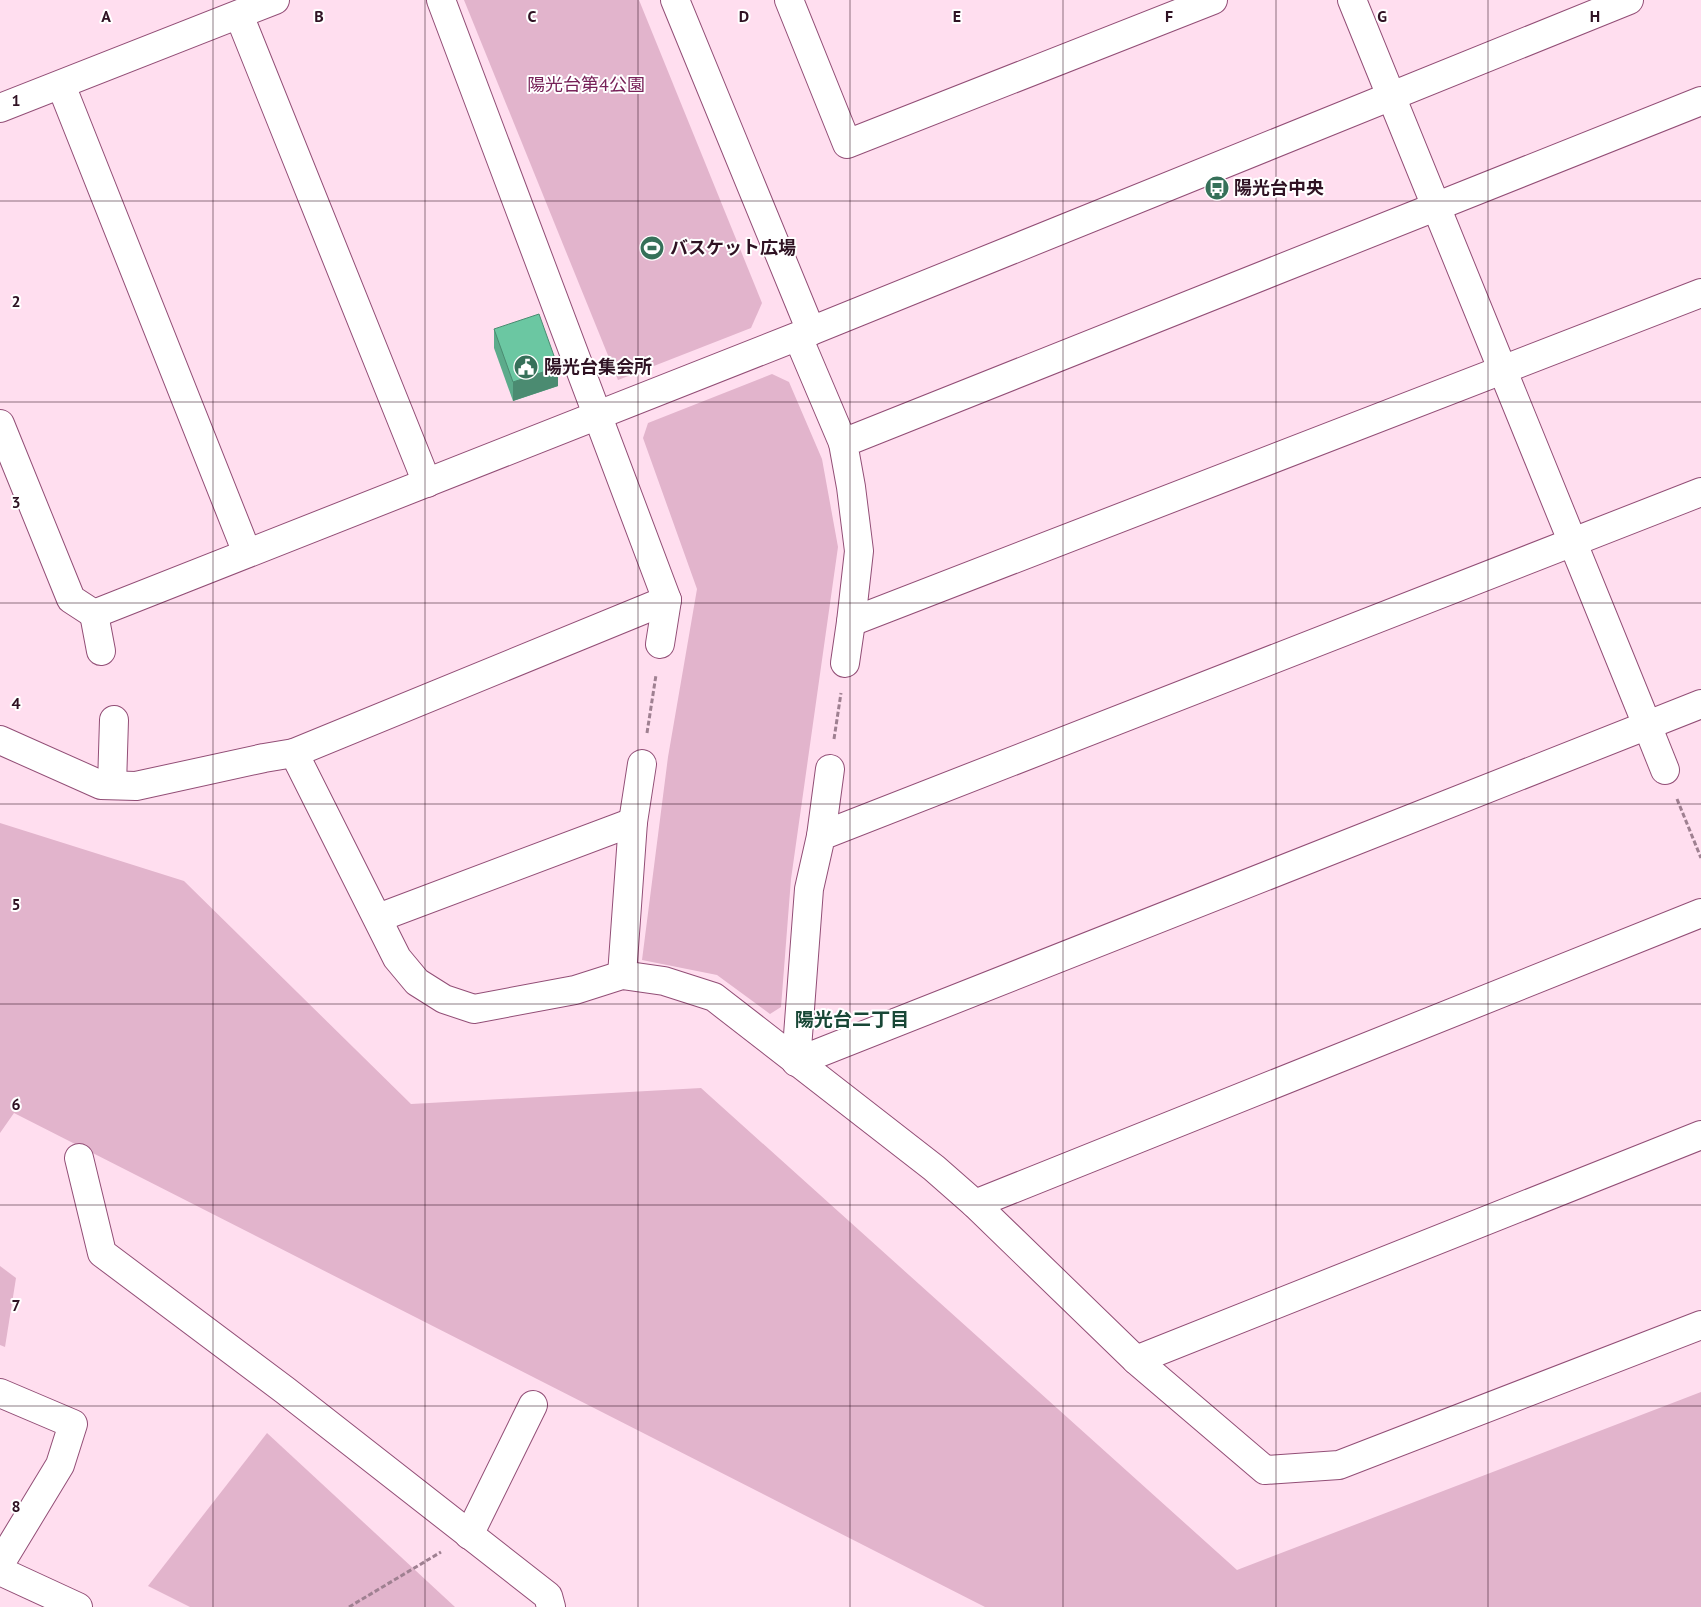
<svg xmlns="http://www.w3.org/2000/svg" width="1701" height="1607" font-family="'PT Sans','Noto Sans JP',sans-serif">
<rect width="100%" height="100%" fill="#ffdeef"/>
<!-- green -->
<g fill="#e2b4cc">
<polygon points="464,0 639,0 762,303 751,328 618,380"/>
<polygon points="772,374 789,382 822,459 838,547 791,879 781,1007 770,1014 717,975 642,960 668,757 697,589 643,438 648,423"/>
<polygon points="0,823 184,881 411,1104 701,1088 1237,1570 1701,1392 1701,1607 985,1607 14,1113 0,1133"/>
<polygon points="0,1266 16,1278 5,1347 0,1345"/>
<polygon points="267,1433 455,1607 190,1607 148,1586"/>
</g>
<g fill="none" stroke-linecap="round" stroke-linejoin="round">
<defs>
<g id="pedestrian">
<polyline points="798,337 843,443"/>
<polyline points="94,614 101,651"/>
<polyline points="660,644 667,600"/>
<polyline points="845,663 851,622"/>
<polyline points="1647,725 1665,770"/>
<polyline points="112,785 114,720"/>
<polyline points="633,822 642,764"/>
<polyline points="821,836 830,769"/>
</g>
<g id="minor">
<polyline points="789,0 847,144 1213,0"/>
<polyline points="1352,0 1647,725"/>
<polyline points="239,15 427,483"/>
<polyline points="61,85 247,553"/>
<polyline points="1701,101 843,443 851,487 859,551 851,622 1701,293"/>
<polyline points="0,108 275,0"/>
<polyline points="0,424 71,599 94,614 811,331"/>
<polyline points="1701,492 821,836 809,889 796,1062 1701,704"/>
<polyline points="0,740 101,785 136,786 264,758 294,753 397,958 417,982 444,999 474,1009 575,990 622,975 664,981 714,997 934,1168 975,1204 1136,1360 1265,1470 1339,1465 1701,1325"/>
<polyline points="294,753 667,600 441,0"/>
<polyline points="378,918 633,822 622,975"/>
<polyline points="79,1158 102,1253 286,1391 548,1596 551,1607"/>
<polyline points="975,1204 1701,913"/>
<polyline points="1136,1360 1701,1135"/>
<polyline points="0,1393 73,1424 60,1465 0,1564"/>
<polyline points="469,1535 533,1405"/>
</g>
<g id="tertiary">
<polyline points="675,0 811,331 1629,0"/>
<polyline points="0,1571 78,1607"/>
</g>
</defs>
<!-- pedestrian casing -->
<use href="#pedestrian" stroke="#924e76" stroke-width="30"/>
<!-- minor casing -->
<use href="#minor" stroke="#924e76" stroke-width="30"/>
<!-- tertiary casing -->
<use href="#tertiary" stroke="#924e76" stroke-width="30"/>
<!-- path -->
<g stroke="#9f8091" stroke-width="3" stroke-dasharray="5 2.5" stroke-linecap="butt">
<polyline points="647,733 656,675"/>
<polyline points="834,739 841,693"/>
<polyline points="1677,799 1701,858"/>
<polyline points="349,1607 441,1552"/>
</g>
<!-- pedestrian -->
<use href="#pedestrian" stroke="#fff" stroke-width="28"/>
<!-- minor -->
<use href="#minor" stroke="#fff" stroke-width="28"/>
<!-- tertiary -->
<use href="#tertiary" stroke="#fff" stroke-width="28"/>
</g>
<!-- wall -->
<polygon fill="#5cab8b" points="494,329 558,386 513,401 494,348"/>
<!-- shaded-wall -->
<polygon fill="#4b8b71" points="558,367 558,386 513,401 513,382"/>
<!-- building -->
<polygon fill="#6bc7a2" stroke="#4b8b71" points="539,314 558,367 513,382 494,329"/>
<!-- grid -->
<path fill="none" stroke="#2f1223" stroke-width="1" stroke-opacity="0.55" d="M213,0V1607M425,0V1607M638,0V1607M850,0V1607M1063,0V1607M1276,0V1607M1488,0V1607M0,201H1701M0,402H1701M0,603H1701M0,804H1701M0,1004H1701M0,1205H1701M0,1406H1701"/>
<!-- icons -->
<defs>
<symbol id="bus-disc" viewBox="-11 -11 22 22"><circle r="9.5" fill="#367059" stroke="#fff"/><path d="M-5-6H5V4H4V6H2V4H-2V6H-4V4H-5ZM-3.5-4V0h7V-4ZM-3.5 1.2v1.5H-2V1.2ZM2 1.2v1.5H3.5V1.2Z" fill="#fff"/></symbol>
<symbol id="stadium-disc" viewBox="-11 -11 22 22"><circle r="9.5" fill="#367059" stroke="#fff"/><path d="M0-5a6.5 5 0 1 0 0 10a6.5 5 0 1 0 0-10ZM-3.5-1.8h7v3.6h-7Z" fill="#fff"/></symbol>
<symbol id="civic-disc" viewBox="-11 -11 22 22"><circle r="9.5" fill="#367059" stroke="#fff"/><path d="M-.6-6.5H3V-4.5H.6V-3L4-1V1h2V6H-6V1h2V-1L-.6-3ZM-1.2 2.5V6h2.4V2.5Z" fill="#fff"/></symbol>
</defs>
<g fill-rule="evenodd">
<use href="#bus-disc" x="1203" y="174" width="28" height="28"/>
<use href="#stadium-disc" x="638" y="234" width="28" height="28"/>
<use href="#civic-disc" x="512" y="353" width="28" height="28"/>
</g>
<g text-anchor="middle" stroke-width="4" stroke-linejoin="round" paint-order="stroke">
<!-- park labels -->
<g font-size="18" fill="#772158" stroke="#fff">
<text x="586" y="91">陽光台第4公園</text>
</g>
<!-- poi labels -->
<g font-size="18" font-weight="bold" fill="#2f1223" stroke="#fff" text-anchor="start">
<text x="1234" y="194">陽光台中央</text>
<text x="670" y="254">バスケット広場</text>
<text x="544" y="373">陽光台集会所</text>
</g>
<!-- neighbourhood labels -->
<g font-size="19" font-weight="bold" fill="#184736" stroke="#fff">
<text x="852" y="1026">陽光台二丁目</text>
</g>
</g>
<g font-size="16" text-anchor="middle" font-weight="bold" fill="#2f1223" stroke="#fff" stroke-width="4" stroke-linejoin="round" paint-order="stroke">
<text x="106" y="22">A</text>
<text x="319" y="22">B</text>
<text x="532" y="22">C</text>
<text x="744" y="22">D</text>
<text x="957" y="22">E</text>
<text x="1169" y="22">F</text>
<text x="1382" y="22">G</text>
<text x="1595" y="22">H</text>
<text x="16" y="106">1</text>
<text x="16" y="307">2</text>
<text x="16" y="508">3</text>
<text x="16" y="709">4</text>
<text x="16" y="910">5</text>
<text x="16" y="1110">6</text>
<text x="16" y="1311">7</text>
<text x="16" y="1512">8</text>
</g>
</svg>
